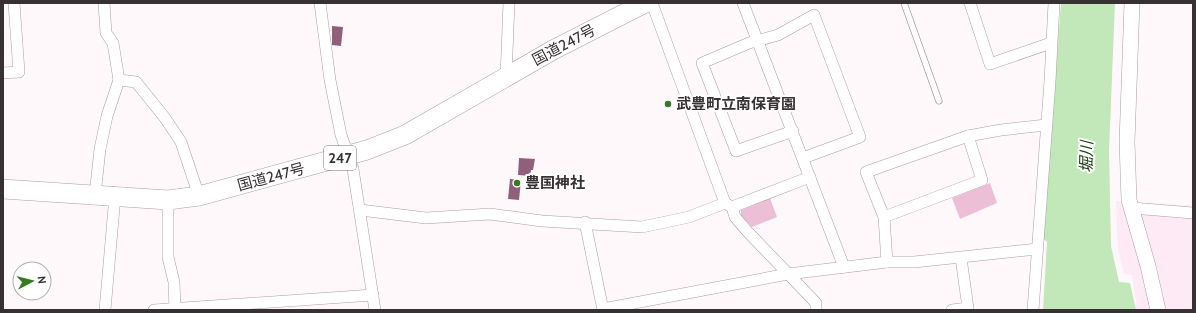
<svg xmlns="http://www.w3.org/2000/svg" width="1196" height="313" font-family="Cabin,'Noto Sans JP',sans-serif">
<rect width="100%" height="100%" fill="#fef8fb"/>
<!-- built -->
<polygon fill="#fdeaf4" points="1116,201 1193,206 1193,310 1134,310 1136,302 1132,275 1124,274 1118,249"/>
<!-- green -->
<g fill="#ecbfd7">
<polygon points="990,183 997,203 960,219 952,198"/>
<polygon points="770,198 777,217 752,227 741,215 741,210"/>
</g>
<!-- water -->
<polygon fill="#c2e7b8" points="1061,3 1115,3 1109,151 1111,246 1119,282 1130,283 1136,310 1043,310 1047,242 1043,238"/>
<!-- building -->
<g fill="#905f7a">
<polygon points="332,26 343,27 341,46 332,45"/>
<polygon points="519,158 535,159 533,170 531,170 530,176 518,175"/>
<polygon points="510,179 521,180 519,200 508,199"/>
</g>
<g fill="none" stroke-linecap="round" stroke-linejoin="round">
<defs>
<polyline id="lane" points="904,3 939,101"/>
<g id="street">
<polyline points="320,3 330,80 341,135 353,169 375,310"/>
<polyline points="652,3 725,203 732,207 735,217 747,231 816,303 816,310"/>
<polyline points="743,3 844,267"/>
<polyline points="970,3 990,64 1051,43"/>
<polyline points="3,73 19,72 14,3"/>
<polyline points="506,77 509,3"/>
<polyline points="119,80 136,82 165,118 181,142 199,196"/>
<polyline points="793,131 736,151 702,63 749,43 778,35 814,15 860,137 803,158"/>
<polyline points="95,195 100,149 107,116 119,80 113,43 106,33 104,3"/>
<polyline points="168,200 168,257 174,282 175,309"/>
<polyline points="732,207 810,177"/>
<polyline points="1132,208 1193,213"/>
<polyline points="360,210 426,218 490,214 542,221 642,227 689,217 725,203"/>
<polyline points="884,217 982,180 968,136"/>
<polyline points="585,222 603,310"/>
<polyline points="887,262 884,217 866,172 968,136 1001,130 1046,125"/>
<polyline points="603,309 788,274 887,262 914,262 1037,249"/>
<polyline points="105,310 115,196"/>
<polyline points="154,310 373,295"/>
<polyline points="952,310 968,308 961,258"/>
<polyline points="1033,310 1050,81 1054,3"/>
</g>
<polyline id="secondary" points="1132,3 1127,142 1129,200 1148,266 1158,310"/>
<polyline id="highway" points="3,189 168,200 199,196 367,150 405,135 553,50 645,3"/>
</defs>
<!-- lane casing -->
<use href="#lane" stroke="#ab9ca4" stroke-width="7"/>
<!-- street casing -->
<use href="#street" stroke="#ab9ca4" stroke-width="12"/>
<!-- secondary casing -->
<use href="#secondary" stroke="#ab9ca4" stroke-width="16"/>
<!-- highway casing -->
<use href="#highway" stroke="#ab9ca4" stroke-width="20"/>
<!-- lane -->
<use href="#lane" stroke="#fff" stroke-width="5.5"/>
<!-- street -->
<use href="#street" stroke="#fff" stroke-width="11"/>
<!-- secondary -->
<use href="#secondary" stroke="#fff" stroke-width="15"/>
<!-- highway -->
<use href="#highway" stroke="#fff" stroke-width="19"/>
</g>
<!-- markers -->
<g fill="#357c20" stroke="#fff" stroke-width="1.5">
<circle cx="668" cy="104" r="4"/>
<circle cx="517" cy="183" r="4"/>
</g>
<g text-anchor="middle" stroke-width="4" stroke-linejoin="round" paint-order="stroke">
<!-- shield labels -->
<rect fill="#fff" stroke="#736f71" stroke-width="1" x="324" y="146" width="32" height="24" rx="3"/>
<g font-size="14" font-weight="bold" fill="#373134">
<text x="340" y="163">247</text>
</g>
<!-- street labels -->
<g font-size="15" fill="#373134" stroke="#fff">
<text transform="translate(564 45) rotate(-28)" y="5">国道247号</text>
<text transform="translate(271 177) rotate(-15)" y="5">国道247号</text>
</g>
<!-- poi labels -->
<g font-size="15" font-weight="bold" fill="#373134" stroke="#fff" text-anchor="start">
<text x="676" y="109">武豊町立南保育園</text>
<text x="525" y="188">豊国神社</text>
</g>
<!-- water labels -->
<g font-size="16" font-style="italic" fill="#14380a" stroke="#fff">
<text transform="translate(1086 157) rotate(-89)" y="6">堀川</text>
</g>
</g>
<!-- border -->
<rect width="1196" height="313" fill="none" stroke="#373134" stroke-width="8"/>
<!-- north arrow -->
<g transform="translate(32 281) rotate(83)"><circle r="19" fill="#ffffff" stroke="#afadae"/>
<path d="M0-3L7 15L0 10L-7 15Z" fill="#357c20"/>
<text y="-6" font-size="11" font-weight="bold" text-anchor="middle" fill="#373134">N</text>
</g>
</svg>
